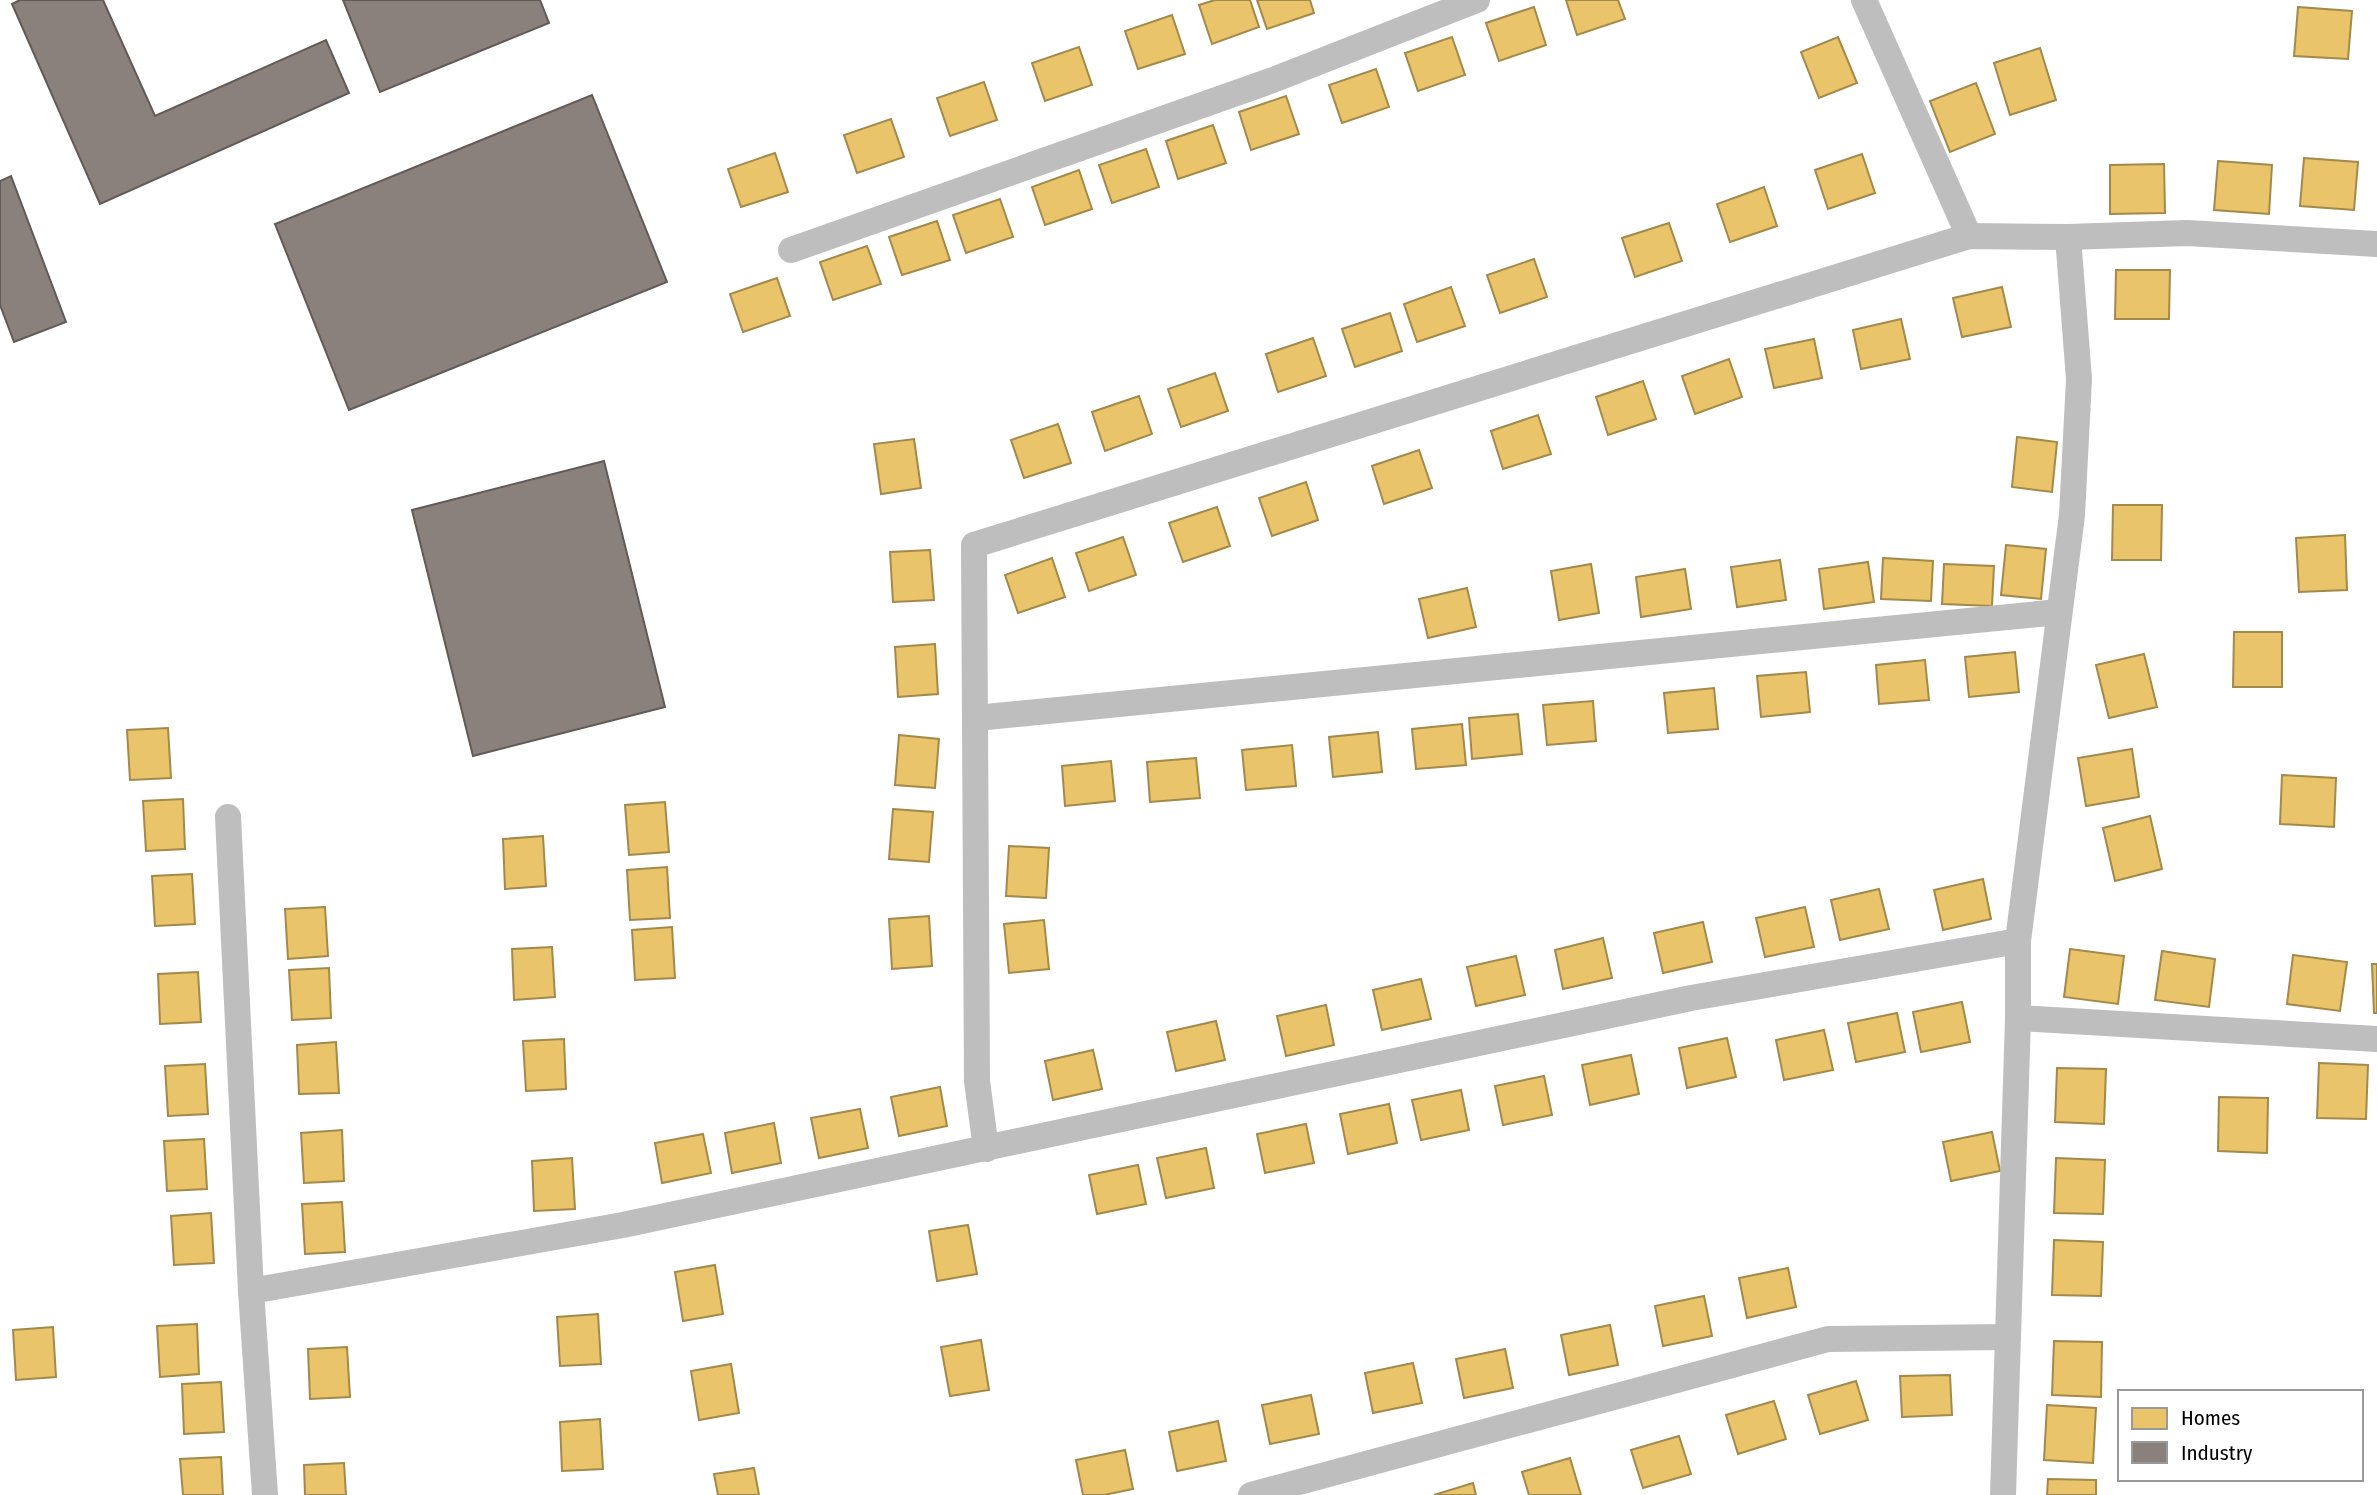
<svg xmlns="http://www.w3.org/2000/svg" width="2377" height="1495" font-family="'Fira Sans Condensed',sans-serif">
<rect width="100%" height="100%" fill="#fff"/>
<!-- homes -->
<g fill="#e9c46a" stroke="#a3894a" stroke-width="2">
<polygon points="1215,0 1250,0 1259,27 1212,44 1199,5"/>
<polygon points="1257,0 1310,0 1314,13 1267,29"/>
<polygon points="1566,0 1618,0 1625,19 1577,35"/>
<polygon points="1534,7 1546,45 1499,61 1486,23"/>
<polygon points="2298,7 2352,11 2348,59 2294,56"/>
<polygon points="1172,15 1185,54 1138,69 1125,31"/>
<polygon points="1452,37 1465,75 1418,91 1405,53"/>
<polygon points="1838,37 1857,83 1819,98 1801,52"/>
<polygon points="1079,47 1092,85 1045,101 1032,63"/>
<polygon points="2040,48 2056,100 2010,115 1994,63"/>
<polygon points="1376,69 1389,107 1342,123 1329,85"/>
<polygon points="984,82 997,120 950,136 937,98"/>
<polygon points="1976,83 1995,134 1950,152 1930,101"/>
<polygon points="1286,96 1299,134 1251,150 1239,112"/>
<polygon points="891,119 904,157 857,173 844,135"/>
<polygon points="1213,125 1226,163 1178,179 1166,141"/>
<polygon points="1146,149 1159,187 1112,203 1099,165"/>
<polygon points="775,153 788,192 741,207 728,169"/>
<polygon points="1862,154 1875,193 1828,209 1815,170"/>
<polygon points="2304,158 2358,162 2354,210 2300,206"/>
<polygon points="2218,161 2272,165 2269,214 2214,210"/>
<polygon points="2164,164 2165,213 2110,214 2110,165"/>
<polygon points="1079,170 1092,209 1045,225 1032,187"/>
<polygon points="1764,187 1777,226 1730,242 1717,204"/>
<polygon points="1000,199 1013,237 966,253 953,215"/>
<polygon points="937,221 950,260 902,275 889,237"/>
<polygon points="1669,223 1682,261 1635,277 1622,238"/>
<polygon points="867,246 881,284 833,300 820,262"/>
<polygon points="1534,259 1547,297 1500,313 1487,275"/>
<polygon points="2116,270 2170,270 2169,319 2115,319"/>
<polygon points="777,278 790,316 743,332 730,294"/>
<polygon points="1451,287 1465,326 1417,342 1404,304"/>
<polygon points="2002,287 2011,327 1962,337 1953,298"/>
<polygon points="1390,313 1402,351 1355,367 1342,329"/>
<polygon points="1901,319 1910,359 1861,369 1853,330"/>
<polygon points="1313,338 1326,376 1278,392 1266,354"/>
<polygon points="1814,339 1822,378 1774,388 1765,349"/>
<polygon points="1729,359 1742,397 1695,414 1682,376"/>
<polygon points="1215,373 1228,411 1181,427 1168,389"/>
<polygon points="1643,381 1656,419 1608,435 1596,397"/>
<polygon points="1139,396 1152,434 1105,451 1092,412"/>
<polygon points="1538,415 1551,454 1503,469 1491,431"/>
<polygon points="1058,424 1071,463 1024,478 1011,440"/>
<polygon points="2017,437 2057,442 2052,492 2012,487"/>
<polygon points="914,439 921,488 881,494 874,444"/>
<polygon points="1419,450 1432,488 1384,504 1372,466"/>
<polygon points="1306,482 1318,520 1272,536 1259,498"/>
<polygon points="2113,505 2162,505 2161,560 2112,560"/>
<polygon points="1217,507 1230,546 1183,562 1169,523"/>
<polygon points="2345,535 2347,590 2299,592 2296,538"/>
<polygon points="1123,537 1136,575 1089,591 1076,553"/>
<polygon points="2006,545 2046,549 2041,599 2001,595"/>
<polygon points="930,550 934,600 893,602 890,552"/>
<polygon points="1052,558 1065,597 1018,613 1005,575"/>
<polygon points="1883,558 1933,561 1931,601 1881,599"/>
<polygon points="1780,560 1786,600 1737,607 1731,567"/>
<polygon points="1868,562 1874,602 1824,609 1819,569"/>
<polygon points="1591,564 1599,613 1559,620 1551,571"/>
<polygon points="1944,564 1994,566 1992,606 1942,604"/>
<polygon points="1685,569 1691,609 1641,617 1636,577"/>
<polygon points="1467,588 1476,627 1428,638 1419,599"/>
<polygon points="2234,632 2282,632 2282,687 2233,687"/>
<polygon points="935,644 938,694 898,697 895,647"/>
<polygon points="2015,652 2019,692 1969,697 1965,657"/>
<polygon points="2144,654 2157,707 2109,718 2096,665"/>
<polygon points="1925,660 1929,700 1879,704 1876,665"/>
<polygon points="1806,672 1810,712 1761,717 1757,676"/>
<polygon points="1714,688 1718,729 1668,733 1664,693"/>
<polygon points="1593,701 1596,741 1547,745 1543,705"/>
<polygon points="1518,714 1522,754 1472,759 1469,718"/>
<polygon points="1462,724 1466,765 1416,769 1412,729"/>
<polygon points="168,728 171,778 130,780 127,730"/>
<polygon points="1378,732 1382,772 1333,777 1329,737"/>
<polygon points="899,735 939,739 935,788 895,785"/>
<polygon points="1292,745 1296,786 1246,790 1242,750"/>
<polygon points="2132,749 2139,797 2086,806 2078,758"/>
<polygon points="1196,758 1200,798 1150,802 1147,762"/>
<polygon points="1111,761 1115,801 1065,806 1062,766"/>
<polygon points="2282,775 2336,778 2334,827 2280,824"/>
<polygon points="183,799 185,849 146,851 143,801"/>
<polygon points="665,802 669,852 629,855 625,805"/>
<polygon points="893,809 933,812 929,862 889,859"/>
<polygon points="2150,816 2162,869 2115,881 2103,828"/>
<polygon points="543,836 546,886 505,889 503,839"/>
<polygon points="1009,846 1049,848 1046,898 1006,896"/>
<polygon points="667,867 670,918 630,920 627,870"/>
<polygon points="192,874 195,924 155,926 152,876"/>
<polygon points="1983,879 1991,919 1943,930 1934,890"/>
<polygon points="1879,889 1889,929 1840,940 1831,900"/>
<polygon points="325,907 328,956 288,959 285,909"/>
<polygon points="1805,907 1814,947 1765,957 1756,918"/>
<polygon points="929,916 932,966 892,969 889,919"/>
<polygon points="1044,920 1049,969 1009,973 1004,924"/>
<polygon points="1703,922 1712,962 1663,973 1654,933"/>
<polygon points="672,927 675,978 635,980 632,930"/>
<polygon points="1603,938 1612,978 1563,989 1555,950"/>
<polygon points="552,947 555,997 514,1000 512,949"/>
<polygon points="2070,949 2124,956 2118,1004 2064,997"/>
<polygon points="2162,951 2215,959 2209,1007 2155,1000"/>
<polygon points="2293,955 2347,962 2340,1011 2287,1004"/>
<polygon points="1516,956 1525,995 1476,1006 1467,967"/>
<polygon points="2372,964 2377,964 2377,1013 2374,1013"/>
<polygon points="329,968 331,1018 292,1020 289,970"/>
<polygon points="198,972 201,1022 160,1024 158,974"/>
<polygon points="1421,979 1431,1019 1382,1030 1373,990"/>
<polygon points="1962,1002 1970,1042 1921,1052 1913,1012"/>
<polygon points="1326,1005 1334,1045 1286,1056 1277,1016"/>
<polygon points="1897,1013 1905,1052 1856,1062 1848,1023"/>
<polygon points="1216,1021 1225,1060 1176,1071 1167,1032"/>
<polygon points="1824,1030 1833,1070 1784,1080 1776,1040"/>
<polygon points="1727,1038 1736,1077 1687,1088 1679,1048"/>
<polygon points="564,1039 566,1089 526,1091 523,1041"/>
<polygon points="336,1042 339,1093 299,1094 297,1045"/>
<polygon points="1093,1050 1102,1089 1053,1100 1045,1061"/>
<polygon points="1631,1055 1639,1094 1590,1105 1582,1065"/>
<polygon points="2319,1063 2368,1065 2366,1119 2317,1118"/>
<polygon points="205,1064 208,1114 168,1116 165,1066"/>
<polygon points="2057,1068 2106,1069 2104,1124 2055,1122"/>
<polygon points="1544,1076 1552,1115 1503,1125 1495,1086"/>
<polygon points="940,1087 947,1126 899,1136 891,1097"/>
<polygon points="1461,1090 1469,1130 1421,1140 1412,1100"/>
<polygon points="2219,1097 2268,1098 2267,1153 2218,1151"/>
<polygon points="1389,1104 1397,1143 1348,1154 1340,1114"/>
<polygon points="860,1109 868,1148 819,1158 811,1118"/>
<polygon points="774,1123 781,1163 732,1173 725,1133"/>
<polygon points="1306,1124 1314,1163 1265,1173 1257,1134"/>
<polygon points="342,1130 344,1181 304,1183 301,1133"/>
<polygon points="1992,1132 2000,1171 1951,1181 1943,1142"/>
<polygon points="703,1134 711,1173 662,1183 655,1143"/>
<polygon points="204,1139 207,1189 167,1191 164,1141"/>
<polygon points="1206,1148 1214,1188 1166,1198 1157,1158"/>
<polygon points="572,1158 575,1209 534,1211 532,1161"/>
<polygon points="2056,1158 2105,1160 2103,1214 2054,1213"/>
<polygon points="1138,1165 1146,1204 1097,1214 1089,1175"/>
<polygon points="342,1202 345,1252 305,1254 302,1204"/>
<polygon points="211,1213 214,1263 174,1265 171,1216"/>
<polygon points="968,1225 977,1274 937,1281 929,1231"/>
<polygon points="2054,1240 2103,1242 2101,1296 2052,1295"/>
<polygon points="715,1265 723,1314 683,1321 675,1272"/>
<polygon points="1788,1268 1796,1307 1747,1318 1739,1278"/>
<polygon points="1704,1296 1712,1336 1663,1346 1655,1306"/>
<polygon points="598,1314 601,1364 560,1366 557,1317"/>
<polygon points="197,1324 199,1374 160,1377 157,1326"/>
<polygon points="1610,1325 1618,1365 1569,1375 1561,1335"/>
<polygon points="53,1327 56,1377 16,1380 13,1330"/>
<polygon points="981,1340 989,1390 950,1396 941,1347"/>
<polygon points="2054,1341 2102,1342 2101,1397 2052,1395"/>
<polygon points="347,1347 350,1397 310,1399 308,1349"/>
<polygon points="1505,1349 1513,1388 1464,1398 1456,1359"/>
<polygon points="1413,1363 1422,1403 1373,1413 1365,1373"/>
<polygon points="731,1364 739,1413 699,1420 691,1371"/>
<polygon points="1950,1375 1952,1415 1902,1417 1900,1376"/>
<polygon points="1856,1381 1868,1420 1820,1434 1808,1395"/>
<polygon points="221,1382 224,1432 184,1434 182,1384"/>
<polygon points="1311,1395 1319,1434 1270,1444 1262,1405"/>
<polygon points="1774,1401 1786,1439 1738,1454 1726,1415"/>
<polygon points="2047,1405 2096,1408 2093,1463 2044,1460"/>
<polygon points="600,1419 603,1469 562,1471 560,1422"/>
<polygon points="1218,1421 1226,1461 1177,1471 1169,1432"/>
<polygon points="1679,1436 1691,1474 1643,1488 1631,1450"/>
<polygon points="1125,1450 1133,1489 1104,1495 1083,1495 1076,1460"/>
<polygon points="221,1457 223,1495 183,1495 180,1459"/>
<polygon points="1570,1458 1581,1495 1529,1495 1522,1472"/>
<polygon points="344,1463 346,1495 305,1495 304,1465"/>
<polygon points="754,1468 759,1495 718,1495 714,1474"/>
<polygon points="2048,1479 2096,1480 2096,1495 2047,1495"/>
<polygon points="1473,1483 1476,1495 1434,1495"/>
</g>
<!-- industry -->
<g fill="#8a817c" stroke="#615a57" stroke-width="2">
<polygon points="20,0 103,0 155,116 326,40 349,93 100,204 12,4"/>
<polygon points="343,0 540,0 549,23 380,92"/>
<polygon points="592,95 667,282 349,410 275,224"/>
<polygon points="11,176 66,322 14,342 0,305 0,181"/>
<polygon points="604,461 665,707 473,756 412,510"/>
</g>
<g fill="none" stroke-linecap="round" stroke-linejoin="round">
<!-- street -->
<g stroke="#bebebe" stroke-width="26">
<polyline points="1864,0 1969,236"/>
<polyline points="791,250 1273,80 1477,0"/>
<polyline points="976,718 2059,612"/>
<polyline points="228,817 251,1291 265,1495"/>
<polyline points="2018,1018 2377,1039"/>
<polyline points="986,1149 977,1081 974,545 1969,236 2068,237 2187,233 2377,244"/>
<polyline points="251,1291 623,1225 1691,998 2018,941"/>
<polyline points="1251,1495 1828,1339 2008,1337"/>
<polyline points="2003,1495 2018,1018 2018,941 2072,515 2079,379 2068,237"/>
</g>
</g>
<!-- legend -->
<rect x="2118" y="1390" width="245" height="91" fill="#ffffff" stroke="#999999" stroke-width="2"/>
<rect x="2132" y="1408" width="35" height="21" fill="#e9c46a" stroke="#999999" stroke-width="2"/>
<text x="2181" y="1425" font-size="21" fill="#000000">Homes</text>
<rect x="2132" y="1442" width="35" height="21" fill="#8a817c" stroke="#999999" stroke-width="2"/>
<text x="2181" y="1460" font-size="21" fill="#000000">Industry</text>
</svg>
